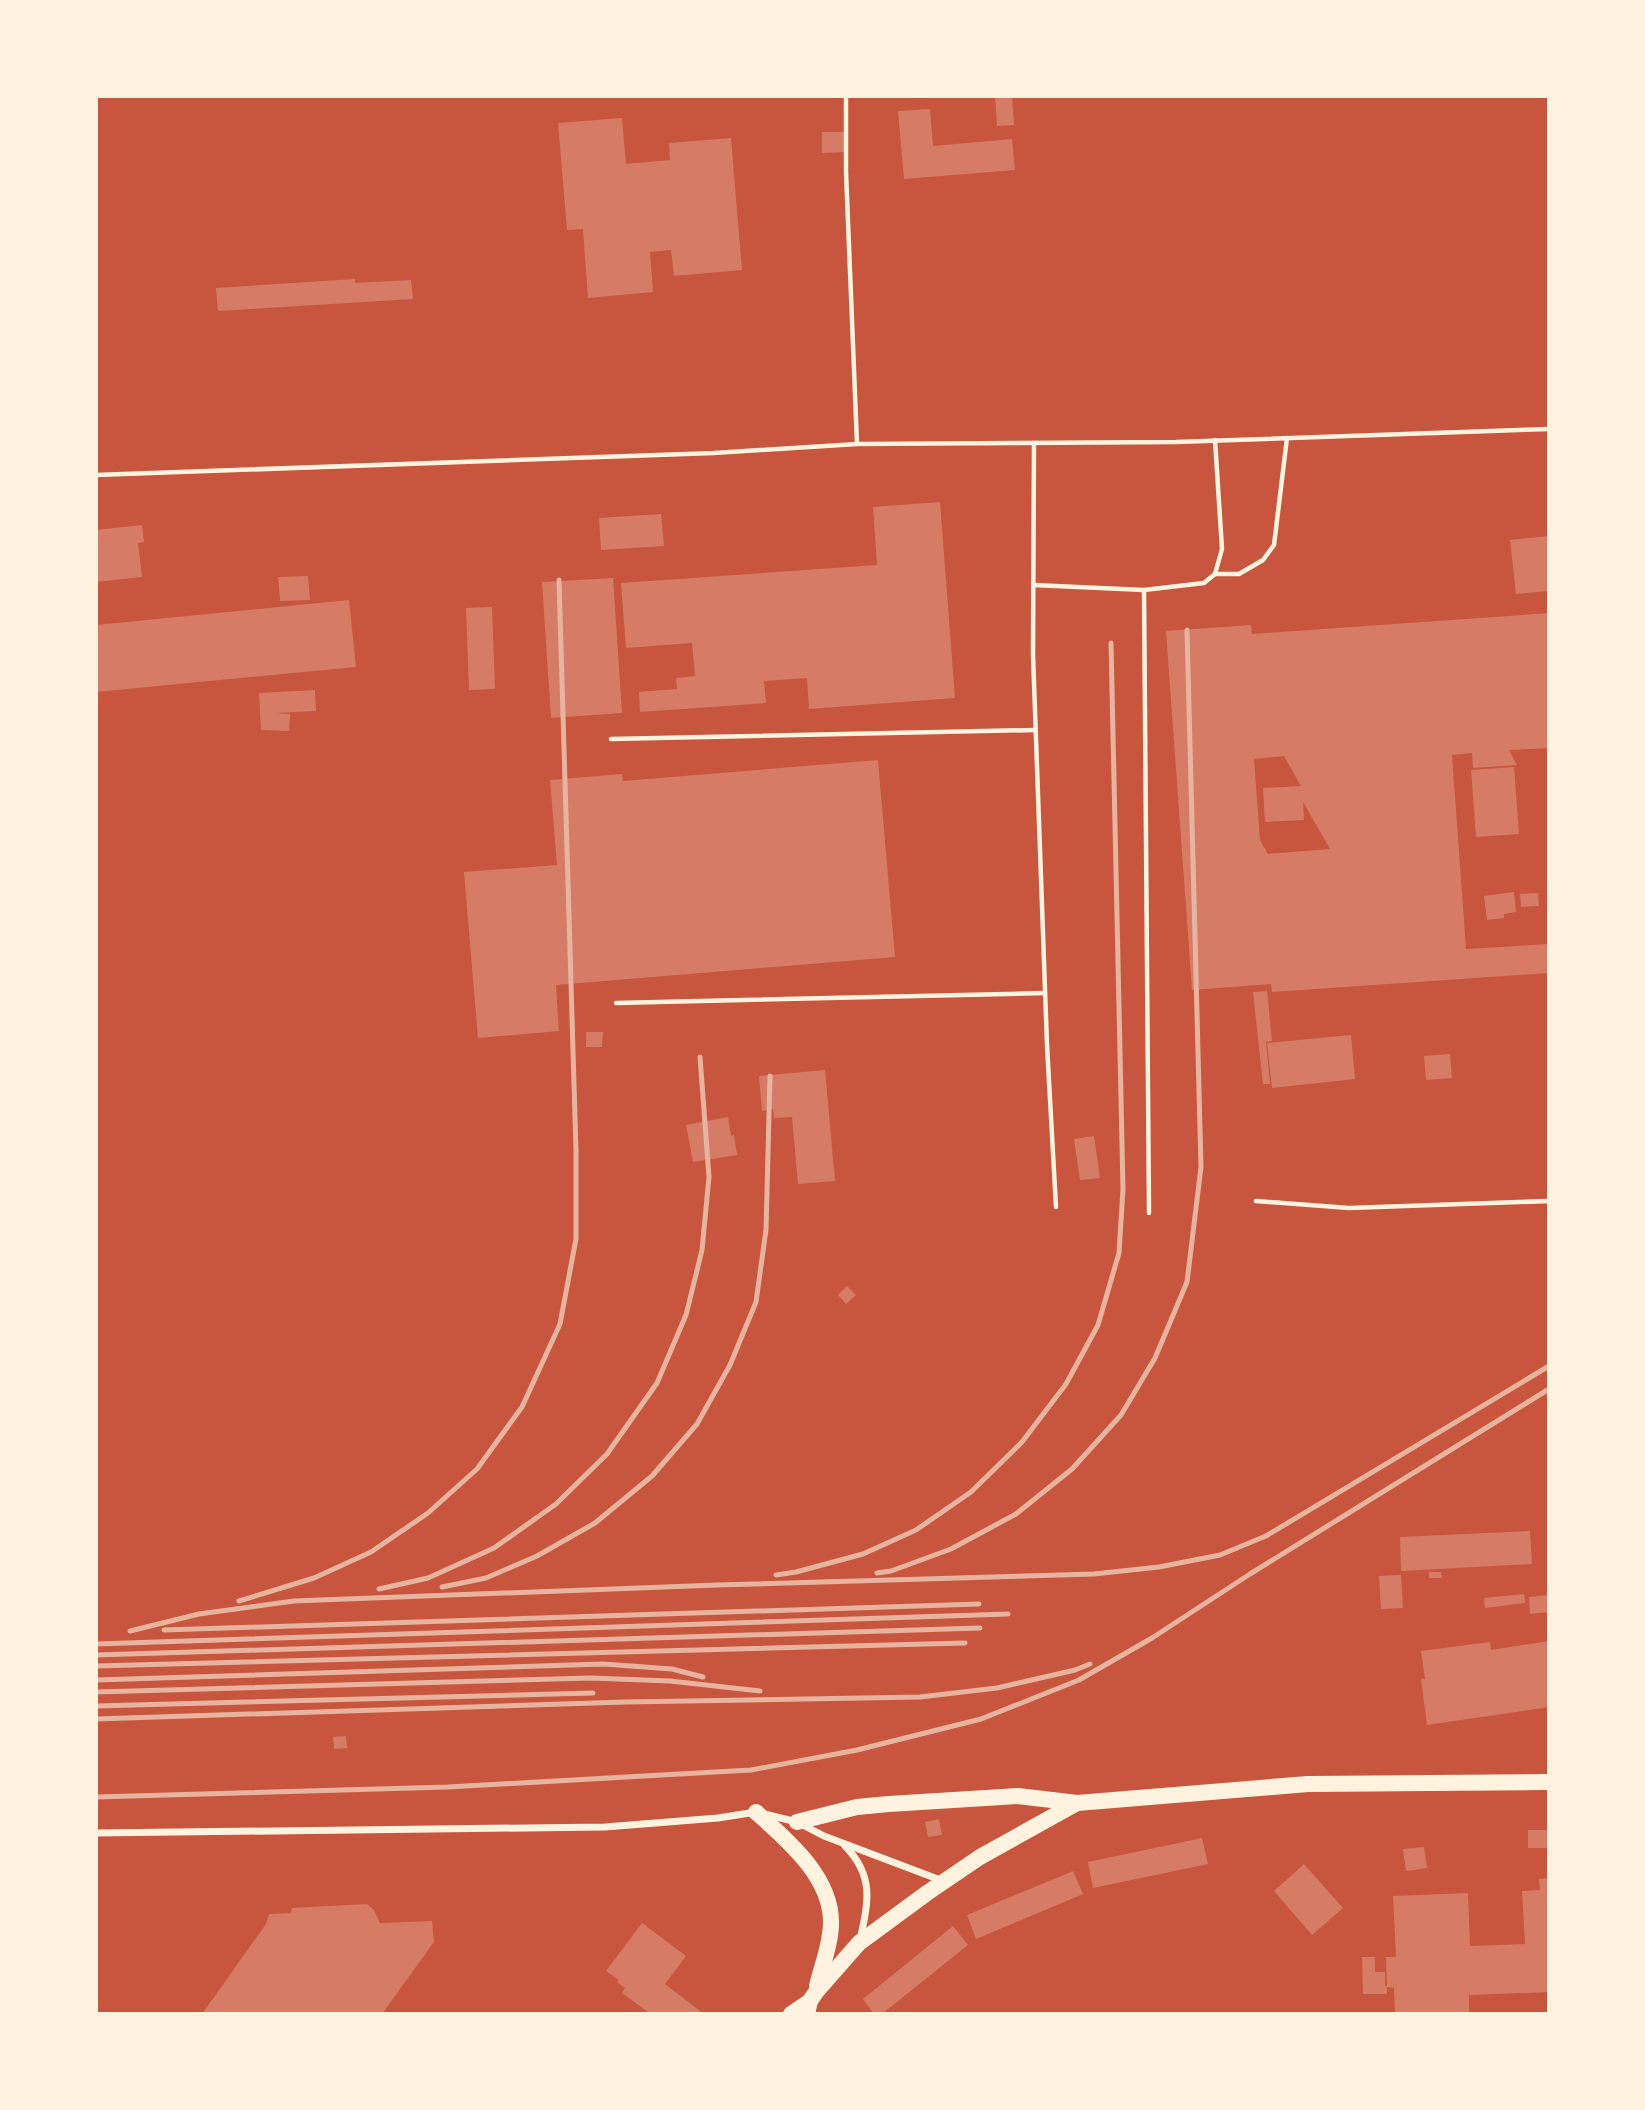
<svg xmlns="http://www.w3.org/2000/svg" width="1645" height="2110" font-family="Roboto,sans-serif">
<rect width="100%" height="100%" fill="#c8553d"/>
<!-- building -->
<g fill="#d67c66" fill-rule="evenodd">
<polygon points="995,97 1012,97 1014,125 997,126"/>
<polygon points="930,109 933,146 1012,139 1015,170 904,179 898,111"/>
<polygon points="622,118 626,164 670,160 669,143 731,138 742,270 674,276 671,250 650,252 653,292 588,298 583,229 567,230 558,123"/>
<polygon points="822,132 845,132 845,152 822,153"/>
<polygon points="355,279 355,283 411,280 413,299 218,311 216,288"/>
<polygon points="940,502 955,698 809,709 807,678 764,681 766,703 640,712 639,692 677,689 676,678 695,676 692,643 626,648 621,583 877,565 873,507"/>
<polygon points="661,514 664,546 601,550 599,518"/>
<polygon points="142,525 144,542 138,543 142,577 96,582 96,530"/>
<polygon points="1549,536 1549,591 1516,594 1510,540"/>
<polygon points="308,576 310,600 280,601 278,577"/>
<polygon points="613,578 622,713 551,718 542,582"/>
<polygon points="349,600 356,667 96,692 96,625"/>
<polygon points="492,607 495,689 469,690 466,608"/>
<path d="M1549,613V748L1509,750L1517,765L1473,768L1472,753L1452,755L1466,949L1549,944V973L1272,992L1271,984L1192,990L1166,631L1251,625L1252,634ZM1284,756L1301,786L1263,788L1265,822L1304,820L1303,802L1330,849L1268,854L1260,840L1254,759Z"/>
<polygon points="315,690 316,711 275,713 290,714 289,731 261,730 259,693"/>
<polygon points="878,760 895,957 556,985 559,1031 478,1038 464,872 557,865 550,780 622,774 623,781"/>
<polygon points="1514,767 1519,834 1476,837 1471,770"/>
<polygon points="1514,892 1516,912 1504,914 1504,918 1487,920 1484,896"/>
<polygon points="1538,893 1539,906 1521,907 1520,894"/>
<polygon points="1267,991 1272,1041 1266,1042 1270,1084 1263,1084 1253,992"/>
<polygon points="586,1032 603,1032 602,1047 586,1047"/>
<polygon points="1351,1035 1355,1079 1272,1088 1267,1043"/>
<polygon points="1450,1054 1452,1078 1426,1080 1424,1056"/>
<polygon points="825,1070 835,1181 798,1184 792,1117 774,1118 773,1109 762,1111 759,1076"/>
<polygon points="728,1117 731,1136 734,1135 737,1155 693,1162 686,1125"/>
<polygon points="1094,1136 1100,1178 1080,1180 1074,1139"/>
<polygon points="847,1286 856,1295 846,1304 838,1295"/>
<polygon points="1530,1531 1532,1564 1401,1571 1400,1537"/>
<polygon points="1429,1572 1441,1572 1442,1578 1429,1578"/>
<polygon points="1401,1575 1403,1608 1381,1609 1379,1576"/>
<polygon points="1524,1594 1525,1603 1485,1608 1484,1598"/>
<polygon points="1548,1595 1549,1612 1530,1614 1529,1597"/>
<polygon points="1549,1641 1549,1707 1427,1725 1421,1679 1425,1679 1421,1651 1490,1642 1491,1650"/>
<polygon points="346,1736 347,1748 334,1749 333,1737"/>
<polygon points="939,1819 942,1835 928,1837 925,1822"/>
<rect x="1528" y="1830" width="21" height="18"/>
<polygon points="1202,1838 1208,1864 1093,1888 1088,1862"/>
<polygon points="1424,1847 1427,1868 1406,1871 1403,1849"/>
<polygon points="1304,1864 1343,1908 1312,1935 1274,1891"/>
<polygon points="1073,1871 1083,1894 976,1939 967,1915"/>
<polygon points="1549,1878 1549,1992 1469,1995 1469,2014 1395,2014 1394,1988 1387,1987 1387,1994 1363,1994 1362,1957 1375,1957 1375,1972 1385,1972 1385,1986 1387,1986 1386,1957 1396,1957 1393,1896 1468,1893 1470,1946 1525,1944 1522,1891 1540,1890 1539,1879"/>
<polygon points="367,1904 374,1910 380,1923 432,1921 434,1942 382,2014 202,2014 266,1924 269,1914 291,1913 292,1908"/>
<polygon points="642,1923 686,1956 665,1984 704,2014 646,2014 648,2012 622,1993 625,1988 617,1982 619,1980 606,1971"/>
<polygon points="953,1926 968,1945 882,2014 874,2014 863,1999"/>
</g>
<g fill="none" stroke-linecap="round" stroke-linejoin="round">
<!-- service -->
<g stroke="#fff3e0" stroke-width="4.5">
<polyline points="846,96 846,172 857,444"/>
<polyline points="1034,443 1033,655 1047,1045 1056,1207"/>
<polyline points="96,475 714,453 857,444 1176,442 1549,429"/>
<polyline points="1215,574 1239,574 1263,560 1274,545 1287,438"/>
<polyline points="1033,585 1144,590 1204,583 1215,574 1222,549 1215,440"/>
<polyline points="1144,590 1149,1213"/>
<polyline points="611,739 1035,730"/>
<polyline points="616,1003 1045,993"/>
<polyline points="1256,1201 1349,1208 1549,1201"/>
</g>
<!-- minor -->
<g stroke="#fff3e0" stroke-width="7">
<polyline points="96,1833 605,1827 718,1818 756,1812 797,1822 824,1836 943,1881"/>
<path d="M845,1846C874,1875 869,1903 860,1939"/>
</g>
<!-- primary -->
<g stroke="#fff3e0" stroke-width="16">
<path d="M756,1812C787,1840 831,1876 831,1922C831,1944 822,1965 817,1986"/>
<polyline points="797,1822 857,1807 889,1804 1018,1796 1077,1803"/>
<polyline points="791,2014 810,2001"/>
<polyline points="807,2014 810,2001 816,1992 859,1943 927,1893 980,1857 1077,1803 1308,1784 1549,1782"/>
</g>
<!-- rail -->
<g stroke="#e9b49f" stroke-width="5">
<polyline points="877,1573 891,1571 951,1549 1016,1514 1072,1469 1121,1415 1155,1358 1187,1282 1201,1167 1187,630"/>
<polyline points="776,1575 796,1572 863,1554 916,1530 971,1492 1022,1442 1066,1384 1098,1325 1119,1253 1123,1189 1111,643"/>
<polyline points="442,1587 486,1578 537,1556 595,1523 652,1476 697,1424 730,1365 756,1302 766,1230 770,1076"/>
<polyline points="379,1589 428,1578 494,1548 556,1504 607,1454 657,1383 686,1315 702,1250 709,1177 700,1057"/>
<polyline points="239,1601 314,1578 371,1552 428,1513 477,1469 522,1407 560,1324 576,1239 576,1151 559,580"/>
<polyline points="164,1630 979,1604"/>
<polyline points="130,1631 199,1614 294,1601 717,1585 1094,1574 1159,1567 1220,1555 1266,1536 1549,1366"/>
<polyline points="96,1644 1008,1614"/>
<polyline points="96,1655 980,1628"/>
<polyline points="96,1666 965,1643"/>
<polyline points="96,1680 603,1664 672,1669 703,1677"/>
<polyline points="96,1692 591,1678 670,1681 760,1691"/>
<polyline points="96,1706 593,1693"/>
<polyline points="96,1719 625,1702 920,1697 997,1688 1075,1670 1090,1664"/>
<polyline points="96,1797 448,1787 751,1770 857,1750 981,1719 1079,1680 1152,1638 1250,1574 1549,1389"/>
</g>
</g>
<!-- border -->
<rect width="1645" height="2110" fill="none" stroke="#fff3e0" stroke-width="196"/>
</svg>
